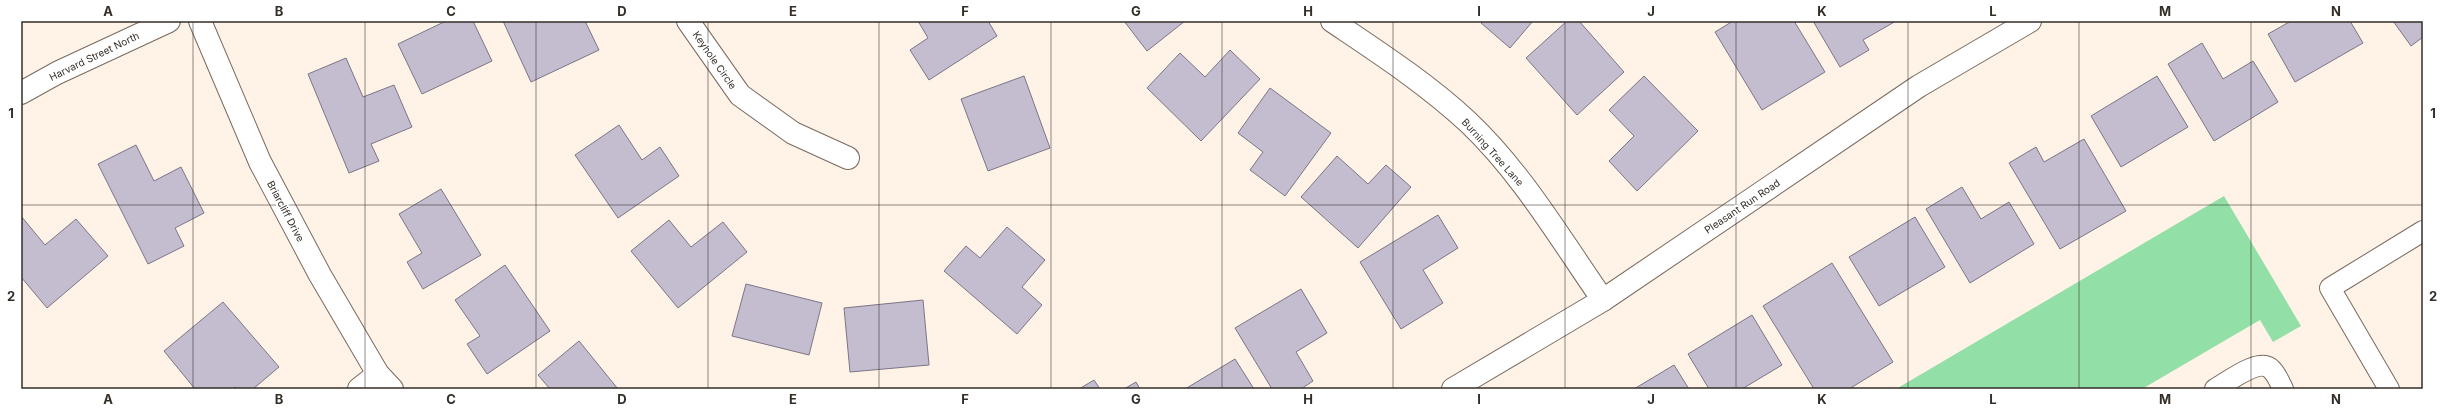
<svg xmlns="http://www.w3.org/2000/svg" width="2444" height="410" font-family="Inter,sans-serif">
<rect width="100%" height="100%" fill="#fff2e6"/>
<!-- green -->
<polygon fill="#92e0a7" points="2224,196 2301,326 2273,342 2260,320 2142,389 1896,389"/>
<!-- building -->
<g fill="#c3bdcf" stroke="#7b7586">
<polygon points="446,21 473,21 492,61 422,94 398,44"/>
<polygon points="503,21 585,21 599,50 531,82"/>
<polygon points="918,21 988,21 997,36 929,80 910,50 928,38"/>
<polygon points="1124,21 1185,21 1147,51"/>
<polygon points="1483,21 1533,21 1510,48 1481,23"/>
<polygon points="1567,21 1579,21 1624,72 1577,115 1526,58"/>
<polygon points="1733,21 1794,21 1825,72 1762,110 1715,32"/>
<polygon points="1813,21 1896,21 1863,40 1869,50 1840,67"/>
<polygon points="2291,21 2350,21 2363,43 2295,82 2268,34"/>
<polygon points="2393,21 2423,21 2423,37 2411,46"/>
<polygon points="2202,43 2223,79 2253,61 2278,102 2214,141 2168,64"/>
<polygon points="1230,50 1260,79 1201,141 1147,88 1180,53 1205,77"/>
<polygon points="346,58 363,97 394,85 412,127 371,144 379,161 349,173 308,74"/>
<polygon points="1024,76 1050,148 988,171 961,99"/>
<polygon points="1644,76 1698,131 1637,191 1609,161 1634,136 1609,110"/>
<polygon points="2157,76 2188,127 2121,167 2091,116"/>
<polygon points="1270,88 1331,133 1285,196 1250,170 1263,152 1238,133"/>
<polygon points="619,125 642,160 660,147 679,176 618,218 575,155"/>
<polygon points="2084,139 2126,211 2060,249 2009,163 2036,147 2044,162"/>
<polygon points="136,145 154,181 181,167 204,213 175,228 184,246 148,264 98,164"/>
<polygon points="1337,156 1368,184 1386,165 1411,187 1358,248 1301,197"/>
<polygon points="1962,187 1981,219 2009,202 2034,244 1970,283 1926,209"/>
<polygon points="441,189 481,255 423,289 407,262 422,253 399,214"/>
<polygon points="1438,215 1458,248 1423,270 1443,303 1401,329 1360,262"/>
<polygon points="21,216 45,245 76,219 108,256 47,308 21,277"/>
<polygon points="1915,217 1945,267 1879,306 1849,257"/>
<polygon points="669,220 691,247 723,222 747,252 678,308 631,251"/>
<polygon points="1007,227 1045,260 1022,287 1042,305 1017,334 944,271 966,246 980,258"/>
<polygon points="1832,263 1893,362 1849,389 1814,389 1763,306"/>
<polygon points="505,265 550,331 487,374 467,344 480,336 455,300"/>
<polygon points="746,284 822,303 809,355 732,336"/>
<polygon points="1301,289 1327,333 1296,352 1313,381 1301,389 1272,389 1235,328"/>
<polygon points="923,300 929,365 850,372 844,308"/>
<polygon points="223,302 279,367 253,389 237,389 235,387 233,389 195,389 164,351"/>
<polygon points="1752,315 1782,365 1742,389 1709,389 1688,354"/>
<polygon points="579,341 618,389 550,389 538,375"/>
<polygon points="1235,359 1254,389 1185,389"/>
<polygon points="1674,365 1689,389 1634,389"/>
<polygon points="1094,380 1100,389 1079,389"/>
<polygon points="1136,382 1140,389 1124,389"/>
</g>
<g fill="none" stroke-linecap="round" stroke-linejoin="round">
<defs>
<g id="service">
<path d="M2215,389C2228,382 2260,356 2272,370C2277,375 2280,383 2283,389"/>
<polyline points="2389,389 2330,288 2423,231"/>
</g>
<g id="minor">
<polyline points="200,21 260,162 320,275 378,374 392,389"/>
<polyline points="688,21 740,95 793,133 848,158"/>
<path d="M1332,21C1378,52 1426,83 1468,122C1522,173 1561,240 1603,300"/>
<polyline points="21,93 57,73 169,21"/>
<polyline points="359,389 378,374"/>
<polyline points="1453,389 1603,300 1919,86 2030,21"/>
</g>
</defs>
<!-- service casing -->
<use href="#service" stroke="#796a5e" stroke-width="22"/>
<!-- minor casing -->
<use href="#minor" stroke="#796a5e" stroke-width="24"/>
<!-- service -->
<use href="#service" stroke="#fff" stroke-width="20"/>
<!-- minor -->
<use href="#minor" stroke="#fff" stroke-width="22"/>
</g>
<!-- grid -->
<path fill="none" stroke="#342e28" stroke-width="1" stroke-opacity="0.55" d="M193,21V389M365,21V389M536,21V389M708,21V389M879,21V389M1051,21V389M1222,21V389M1393,21V389M1565,21V389M1736,21V389M1908,21V389M2079,21V389M2251,21V389M21,205H2423"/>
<g text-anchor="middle" stroke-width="4" stroke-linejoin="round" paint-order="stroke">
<!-- street labels -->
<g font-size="10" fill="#342e28" stroke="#fff">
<text transform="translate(94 56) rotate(-26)" y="4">Harvard Street North</text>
<text transform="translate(715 60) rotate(55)" y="4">Keyhole Circle</text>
<text transform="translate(1493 152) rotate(48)" y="4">Burning Tree Lane</text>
<text transform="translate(1742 206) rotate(-34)" y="4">Pleasant Run Road</text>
<text transform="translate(286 211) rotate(62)" y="4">Briarcliff Drive</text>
</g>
</g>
<!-- border -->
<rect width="2444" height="410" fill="none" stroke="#ffffff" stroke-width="44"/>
<rect x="22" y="22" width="2400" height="366" fill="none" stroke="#342e28" stroke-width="1.5"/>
<g font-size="13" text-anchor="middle" font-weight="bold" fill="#342e28">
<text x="108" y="16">A</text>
<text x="279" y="16">B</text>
<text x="451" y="16">C</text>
<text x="622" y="16">D</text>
<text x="793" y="16">E</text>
<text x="965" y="16">F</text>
<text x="1136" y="16">G</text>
<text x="1308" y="16">H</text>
<text x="1479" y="16">I</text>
<text x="1651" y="16">J</text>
<text x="1822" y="16">K</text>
<text x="1993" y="16">L</text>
<text x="2165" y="16">M</text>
<text x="2336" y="16">N</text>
<text x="11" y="118">1</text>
<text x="2433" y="118">1</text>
<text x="11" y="301">2</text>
<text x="2433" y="301">2</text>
<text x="108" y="404">A</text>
<text x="279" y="404">B</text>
<text x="451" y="404">C</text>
<text x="622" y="404">D</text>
<text x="793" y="404">E</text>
<text x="965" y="404">F</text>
<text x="1136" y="404">G</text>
<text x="1308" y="404">H</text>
<text x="1479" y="404">I</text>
<text x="1651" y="404">J</text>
<text x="1822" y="404">K</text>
<text x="1993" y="404">L</text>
<text x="2165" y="404">M</text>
<text x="2336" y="404">N</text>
</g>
</svg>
